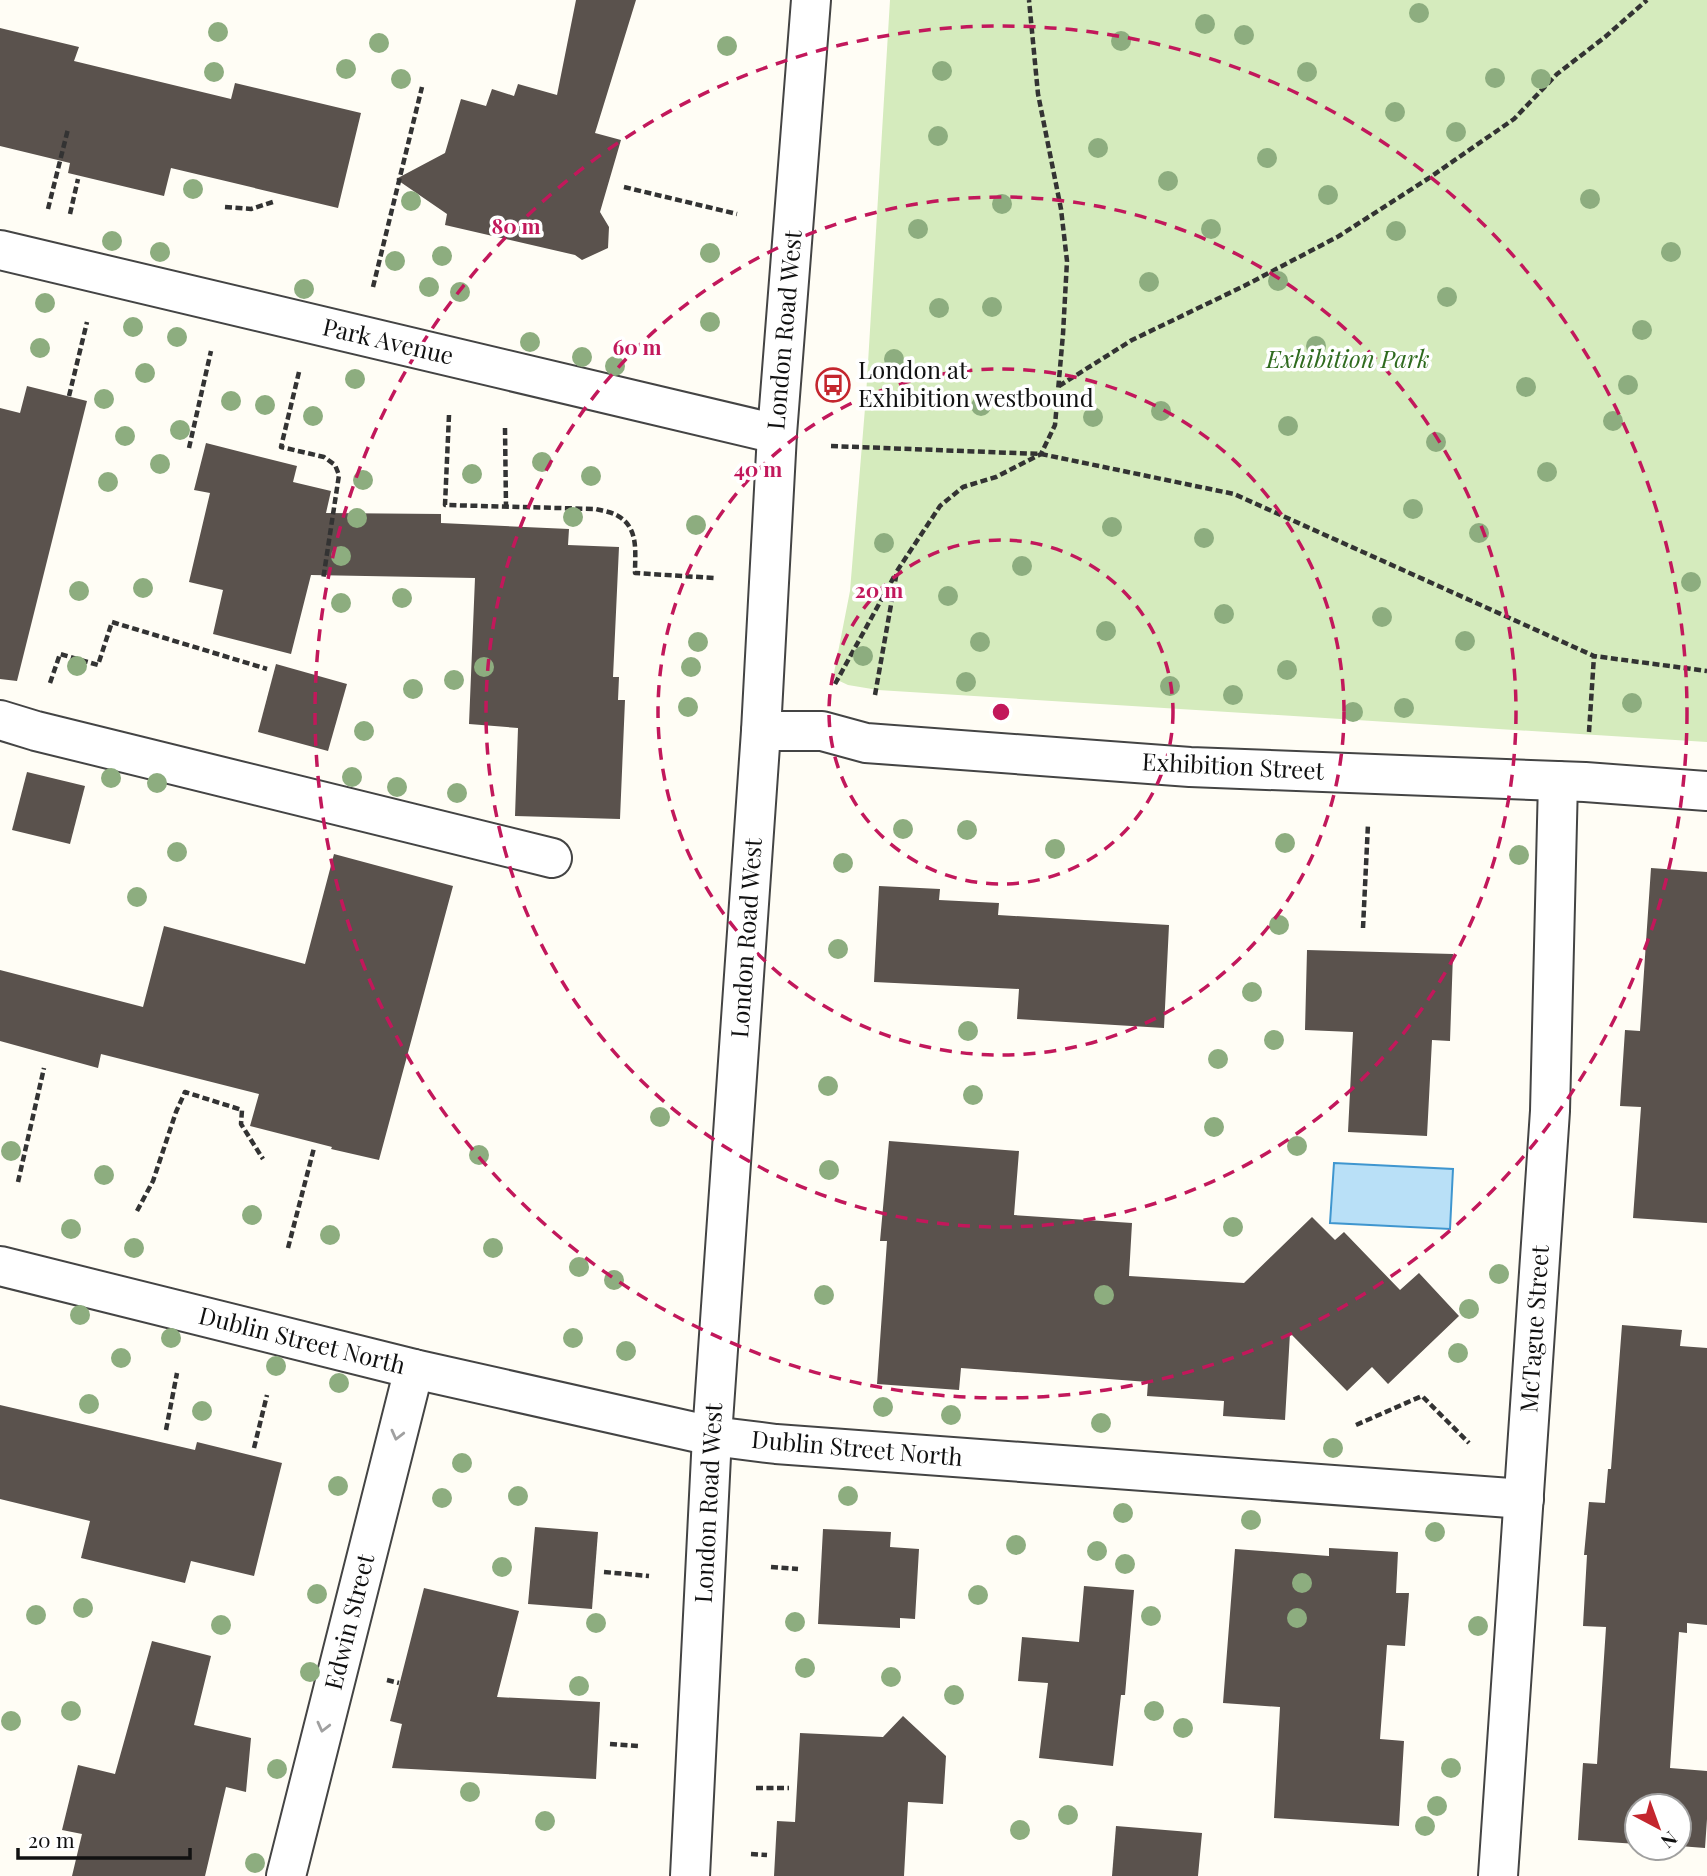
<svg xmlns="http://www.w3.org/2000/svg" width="1707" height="1876" font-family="'Playfair Display',serif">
<rect width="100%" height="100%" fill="#fffdf5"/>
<!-- green -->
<polygon fill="#d5ebbd" points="890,0 1707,0 1707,742 878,690 848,685 833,678 850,591 866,396"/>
<!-- water -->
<polygon fill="#b9e0f7" stroke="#3f96cf" stroke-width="2" points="1334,1163 1453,1169 1450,1229 1330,1223"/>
<!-- building -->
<g fill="#5a524d">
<polygon points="576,0 636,0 595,133 621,140 600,212 609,227 608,248 582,260 575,255 445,225 447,214 396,179 445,153 461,99 486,106 492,89 514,96 518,84 557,95"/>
<polygon points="0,28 79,47 74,61 231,99 235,83 361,113 338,208 171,168 164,196 68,173 70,163 0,146"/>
<polygon points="27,386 87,401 17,681 0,679 0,408 20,413"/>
<polygon points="206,443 297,466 293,482 331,491 326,513 441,514 441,523 569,529 568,545 619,547 613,677 619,677 618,700 625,700 620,819 515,816 518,728 469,724 475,578 311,575 291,654 213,634 223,590 189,582 210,493 194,490"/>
<polygon points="276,664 347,684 328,751 258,732"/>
<polygon points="27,772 85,786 70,844 12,830"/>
<polygon points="334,854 453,886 379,1160 331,1149 332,1147 250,1126 259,1094 101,1054 98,1068 0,1041 0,970 143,1007 164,926 305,964"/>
<polygon points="1651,868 1707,872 1707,1223 1633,1218 1641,1107 1620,1106 1625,1030 1640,1031"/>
<polygon points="879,886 940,889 939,900 999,903 998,915 1169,925 1164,1028 1017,1019 1019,989 874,982"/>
<polygon points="1307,950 1453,954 1450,1041 1432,1040 1427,1136 1348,1132 1353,1032 1305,1030"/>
<polygon points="889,1141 1019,1151 1014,1215 1132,1223 1129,1276 1244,1283 1312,1217 1335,1240 1344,1232 1400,1290 1419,1273 1459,1316 1388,1384 1372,1367 1347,1391 1290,1333 1285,1420 1223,1416 1224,1401 1147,1396 1148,1382 961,1368 959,1390 877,1384 887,1241 880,1241"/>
<polygon points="1622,1325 1682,1330 1680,1346 1707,1348 1707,1625 1687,1623 1687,1633 1679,1632 1670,1768 1707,1771 1707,1819 1705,1848 1679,1846 1679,1806 1637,1806 1637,1844 1578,1840 1583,1763 1597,1764 1606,1627 1583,1626 1587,1555 1584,1555 1589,1502 1605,1503 1608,1469 1611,1469"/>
<polygon points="0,1405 195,1450 197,1442 282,1463 254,1576 191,1561 185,1583 81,1558 90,1521 0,1499"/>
<polygon points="535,1527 598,1532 592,1609 528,1604"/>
<polygon points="823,1529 891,1532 890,1547 919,1549 915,1619 900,1618 900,1628 818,1624"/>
<polygon points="1329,1548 1398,1552 1396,1593 1409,1593 1405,1646 1387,1645 1380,1739 1404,1741 1399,1826 1274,1818 1280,1707 1223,1703 1235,1549 1329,1556"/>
<polygon points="1084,1586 1134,1590 1125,1695 1121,1695 1113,1766 1039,1758 1048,1683 1018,1681 1022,1637 1079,1642"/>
<polygon points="424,1588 519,1611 497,1697 600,1702 596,1779 392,1768 402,1724 390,1721"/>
<polygon points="152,1641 211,1656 194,1725 251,1738 246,1792 226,1787 205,1876 72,1876 82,1834 62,1830 78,1765 115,1774"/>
<polygon points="903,1716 946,1756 943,1804 908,1802 904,1876 774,1876 777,1821 795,1822 800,1733 883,1737"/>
<polygon points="1116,1826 1202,1833 1198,1876 1112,1876"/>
</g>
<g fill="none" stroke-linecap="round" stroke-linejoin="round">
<defs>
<g id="minor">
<polyline points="0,250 777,434"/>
<polyline points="0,720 36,731 552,858"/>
<polyline points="761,731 822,731 866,743 1190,767 1585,782 1707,791"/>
<polyline points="0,1266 414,1369 712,1436 776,1444 1524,1499"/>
<polyline points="286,1876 414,1369"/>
<polyline points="690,1876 712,1436 761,731 777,434 811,0"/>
<polyline points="1498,1876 1550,1111 1558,781"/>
</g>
</defs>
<!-- minor casing -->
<use href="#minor" stroke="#444" stroke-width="42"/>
<!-- path -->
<g stroke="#333" stroke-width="4.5" stroke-dasharray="7 3.5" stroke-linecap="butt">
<polyline points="624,187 737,214"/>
<polyline points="225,207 251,209 276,201"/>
<polyline points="48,209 68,129"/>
<polyline points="70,214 78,179"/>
<polyline points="373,287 422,87"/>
<polyline points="299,372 281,447 324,457 335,465 339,475 323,580"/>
<polyline points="833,385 850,386"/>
<polyline points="1059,386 1132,340 1244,286 1339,236 1429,178 1514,119 1557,74 1605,37 1647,0"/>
<polyline points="69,396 87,322"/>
<path d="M449,415L445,505L596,509C603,511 612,512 618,516C639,528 635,552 635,573L714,578"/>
<polyline points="505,428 506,507"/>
<polyline points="831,446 1041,454 1234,494 1594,656 1707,671"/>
<polyline points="189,448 211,351"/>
<polyline points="50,683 60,654 98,665 112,622 267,669"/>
<polyline points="835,684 895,575"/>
<polyline points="875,695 897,571 940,506 963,487 996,477 1041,454 1055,425 1063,334 1067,261 1061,209 1038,94 1029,0"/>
<polyline points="1589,732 1594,656"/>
<polyline points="1363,928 1368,824"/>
<polyline points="18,1182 44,1068"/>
<polyline points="137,1211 153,1181 176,1112 185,1092 242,1110 241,1124 263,1159"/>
<polyline points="288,1248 314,1148"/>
<polyline points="1356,1425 1422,1396 1469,1443"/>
<polyline points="166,1430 177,1373"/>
<polyline points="254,1448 267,1395"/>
<polyline points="771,1567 798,1569"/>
<polyline points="604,1572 649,1576"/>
<polyline points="387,1680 399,1683"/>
<polyline points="610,1744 638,1746"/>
<polyline points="756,1788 789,1788"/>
<polyline points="751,1854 767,1855"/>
</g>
<!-- minor -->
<use href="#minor" stroke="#fff" stroke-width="38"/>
</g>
<!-- trees -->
<g fill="#8dad7f">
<circle cx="1419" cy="13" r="10"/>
<circle cx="1205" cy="24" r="10"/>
<circle cx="218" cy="32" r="10"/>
<circle cx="1244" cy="35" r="10"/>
<circle cx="1121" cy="41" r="10"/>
<circle cx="379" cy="43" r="10"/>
<circle cx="727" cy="46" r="10"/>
<circle cx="346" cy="69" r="10"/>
<circle cx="942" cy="71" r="10"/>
<circle cx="214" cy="72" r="10"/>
<circle cx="1307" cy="72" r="10"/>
<circle cx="1495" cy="78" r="10"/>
<circle cx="401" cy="79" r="10"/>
<circle cx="1541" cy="79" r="10"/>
<circle cx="1395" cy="112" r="10"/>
<circle cx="1456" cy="132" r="10"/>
<circle cx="938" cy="136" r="10"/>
<circle cx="1098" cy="148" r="10"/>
<circle cx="1267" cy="158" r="10"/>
<circle cx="1168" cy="181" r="10"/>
<circle cx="193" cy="189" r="10"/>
<circle cx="1328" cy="195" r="10"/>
<circle cx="1590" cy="199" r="10"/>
<circle cx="411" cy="201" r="10"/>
<circle cx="1002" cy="204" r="10"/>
<circle cx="918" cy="229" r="10"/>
<circle cx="1211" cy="229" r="10"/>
<circle cx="1396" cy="231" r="10"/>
<circle cx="112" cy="241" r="10"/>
<circle cx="160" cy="252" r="10"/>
<circle cx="1671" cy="252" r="10"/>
<circle cx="710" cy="253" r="10"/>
<circle cx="442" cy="256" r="10"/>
<circle cx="395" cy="261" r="10"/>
<circle cx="1278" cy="281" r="10"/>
<circle cx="1149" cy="282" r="10"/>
<circle cx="429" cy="287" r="10"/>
<circle cx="304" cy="289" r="10"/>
<circle cx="460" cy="292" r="10"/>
<circle cx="1447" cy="297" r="10"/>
<circle cx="45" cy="303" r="10"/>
<circle cx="992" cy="307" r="10"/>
<circle cx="939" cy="308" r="10"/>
<circle cx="710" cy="322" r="10"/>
<circle cx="133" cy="327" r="10"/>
<circle cx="1642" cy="330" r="10"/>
<circle cx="177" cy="337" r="10"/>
<circle cx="530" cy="342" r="10"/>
<circle cx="1316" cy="346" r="10"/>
<circle cx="40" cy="348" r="10"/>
<circle cx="582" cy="357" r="10"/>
<circle cx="894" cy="359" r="10"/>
<circle cx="615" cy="366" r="10"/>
<circle cx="145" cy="373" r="10"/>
<circle cx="355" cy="379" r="10"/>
<circle cx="1628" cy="385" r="10"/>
<circle cx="1526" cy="387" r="10"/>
<circle cx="104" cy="399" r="10"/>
<circle cx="231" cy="401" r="10"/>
<circle cx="265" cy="405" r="10"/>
<circle cx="981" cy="406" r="10"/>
<circle cx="1161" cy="411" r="10"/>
<circle cx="313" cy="416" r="10"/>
<circle cx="1093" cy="417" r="10"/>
<circle cx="1613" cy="421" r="10"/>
<circle cx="1288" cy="426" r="10"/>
<circle cx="180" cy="430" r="10"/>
<circle cx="125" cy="436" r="10"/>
<circle cx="1436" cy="442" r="10"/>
<circle cx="542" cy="462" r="10"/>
<circle cx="160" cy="464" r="10"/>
<circle cx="1547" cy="472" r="10"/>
<circle cx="472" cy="474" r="10"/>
<circle cx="591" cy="476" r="10"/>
<circle cx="363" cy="480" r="10"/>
<circle cx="108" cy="482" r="10"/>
<circle cx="1413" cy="509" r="10"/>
<circle cx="573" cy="517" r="10"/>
<circle cx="357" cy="518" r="10"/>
<circle cx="696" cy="525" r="10"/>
<circle cx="1112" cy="527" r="10"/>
<circle cx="1479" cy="533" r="10"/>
<circle cx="1204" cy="538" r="10"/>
<circle cx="884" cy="543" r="10"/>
<circle cx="341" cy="556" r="10"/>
<circle cx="1022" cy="566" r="10"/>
<circle cx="1691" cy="582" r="10"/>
<circle cx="143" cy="588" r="10"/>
<circle cx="79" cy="591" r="10"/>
<circle cx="948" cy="596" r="10"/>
<circle cx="402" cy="598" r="10"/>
<circle cx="341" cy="603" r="10"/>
<circle cx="1224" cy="614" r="10"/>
<circle cx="1382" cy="617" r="10"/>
<circle cx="1106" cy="631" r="10"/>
<circle cx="1465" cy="641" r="10"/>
<circle cx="698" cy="642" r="10"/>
<circle cx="980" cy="642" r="10"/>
<circle cx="863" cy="656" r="10"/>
<circle cx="77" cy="666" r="10"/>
<circle cx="484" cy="667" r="10"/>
<circle cx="691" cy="667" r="10"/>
<circle cx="1287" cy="670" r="10"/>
<circle cx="454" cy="680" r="10"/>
<circle cx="966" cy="682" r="10"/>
<circle cx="1170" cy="686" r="10"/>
<circle cx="413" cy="689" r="10"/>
<circle cx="1233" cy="695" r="10"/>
<circle cx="1632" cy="703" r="10"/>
<circle cx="688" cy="707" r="10"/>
<circle cx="1404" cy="708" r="10"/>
<circle cx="1353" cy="712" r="10"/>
<circle cx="364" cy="731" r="10"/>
<circle cx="352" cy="777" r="10"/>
<circle cx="111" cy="778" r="10"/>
<circle cx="157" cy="783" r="10"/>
<circle cx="397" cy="787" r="10"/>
<circle cx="457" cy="793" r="10"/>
<circle cx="903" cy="829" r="10"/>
<circle cx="967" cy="830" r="10"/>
<circle cx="1285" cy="843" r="10"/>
<circle cx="1055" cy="849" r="10"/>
<circle cx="177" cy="852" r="10"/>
<circle cx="1519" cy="855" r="10"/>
<circle cx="843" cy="863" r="10"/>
<circle cx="137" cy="897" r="10"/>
<circle cx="1279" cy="925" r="10"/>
<circle cx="838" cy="949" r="10"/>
<circle cx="1252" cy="992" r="10"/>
<circle cx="968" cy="1031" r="10"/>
<circle cx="1274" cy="1040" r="10"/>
<circle cx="1218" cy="1059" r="10"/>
<circle cx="828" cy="1086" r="10"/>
<circle cx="973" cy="1095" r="10"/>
<circle cx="660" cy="1117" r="10"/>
<circle cx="1214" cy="1127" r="10"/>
<circle cx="1297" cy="1146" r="10"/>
<circle cx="11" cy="1151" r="10"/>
<circle cx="479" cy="1155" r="10"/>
<circle cx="829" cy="1170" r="10"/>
<circle cx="104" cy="1175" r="10"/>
<circle cx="252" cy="1215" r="10"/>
<circle cx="1233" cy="1227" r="10"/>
<circle cx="71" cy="1229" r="10"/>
<circle cx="330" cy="1235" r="10"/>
<circle cx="134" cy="1248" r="10"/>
<circle cx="493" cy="1248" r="10"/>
<circle cx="579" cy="1267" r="10"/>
<circle cx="1499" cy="1274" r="10"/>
<circle cx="614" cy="1280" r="10"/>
<circle cx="824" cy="1295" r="10"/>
<circle cx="1104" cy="1295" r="10"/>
<circle cx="1469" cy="1309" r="10"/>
<circle cx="80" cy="1315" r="10"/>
<circle cx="171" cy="1338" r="10"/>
<circle cx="573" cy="1338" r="10"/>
<circle cx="626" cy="1351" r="10"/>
<circle cx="1458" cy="1353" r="10"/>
<circle cx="121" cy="1358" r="10"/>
<circle cx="276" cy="1366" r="10"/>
<circle cx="339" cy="1383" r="10"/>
<circle cx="89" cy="1404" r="10"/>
<circle cx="883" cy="1407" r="10"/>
<circle cx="202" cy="1411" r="10"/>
<circle cx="951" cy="1415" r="10"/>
<circle cx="1101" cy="1423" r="10"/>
<circle cx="1333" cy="1448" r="10"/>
<circle cx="462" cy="1463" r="10"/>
<circle cx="338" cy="1486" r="10"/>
<circle cx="518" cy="1496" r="10"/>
<circle cx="848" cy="1496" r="10"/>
<circle cx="442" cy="1498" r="10"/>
<circle cx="1123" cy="1513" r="10"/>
<circle cx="1251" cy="1520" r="10"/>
<circle cx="1435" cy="1532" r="10"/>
<circle cx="1016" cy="1545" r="10"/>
<circle cx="1097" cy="1551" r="10"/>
<circle cx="1125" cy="1564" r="10"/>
<circle cx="502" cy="1567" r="10"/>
<circle cx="1302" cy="1583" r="10"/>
<circle cx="317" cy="1594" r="10"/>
<circle cx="978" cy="1595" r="10"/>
<circle cx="83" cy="1608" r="10"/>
<circle cx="36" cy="1615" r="10"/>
<circle cx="1151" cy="1616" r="10"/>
<circle cx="1297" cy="1618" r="10"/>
<circle cx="795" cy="1622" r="10"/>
<circle cx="596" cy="1623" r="10"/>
<circle cx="221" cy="1625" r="10"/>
<circle cx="1478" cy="1626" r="10"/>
<circle cx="805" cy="1668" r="10"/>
<circle cx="310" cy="1672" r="10"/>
<circle cx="891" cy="1677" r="10"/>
<circle cx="579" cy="1686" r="10"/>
<circle cx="954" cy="1695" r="10"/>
<circle cx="71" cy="1711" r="10"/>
<circle cx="1154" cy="1711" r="10"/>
<circle cx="11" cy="1721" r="10"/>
<circle cx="1183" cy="1728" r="10"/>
<circle cx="1451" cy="1768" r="10"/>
<circle cx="277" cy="1769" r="10"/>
<circle cx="470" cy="1792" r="10"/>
<circle cx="1437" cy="1806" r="10"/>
<circle cx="1068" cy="1815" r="10"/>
<circle cx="545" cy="1821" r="10"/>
<circle cx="1425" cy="1826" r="10"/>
<circle cx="1020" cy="1830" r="10"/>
<circle cx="255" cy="1863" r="10"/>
</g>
<!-- one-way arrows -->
<defs><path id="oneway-chevron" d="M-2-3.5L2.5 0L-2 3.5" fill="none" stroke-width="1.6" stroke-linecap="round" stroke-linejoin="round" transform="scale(1.75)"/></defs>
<g stroke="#a0a0a0">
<use href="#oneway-chevron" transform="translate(397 1435) rotate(104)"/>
<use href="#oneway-chevron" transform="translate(323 1727) rotate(104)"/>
</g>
<!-- distance rings -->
<g fill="none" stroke="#c2185b" stroke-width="3.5" stroke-dasharray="12 9">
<circle cx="1001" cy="712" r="172"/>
<circle cx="1001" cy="712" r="343"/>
<circle cx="1001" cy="712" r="515"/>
<circle cx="1001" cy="712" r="686"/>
</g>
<!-- icons -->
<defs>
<symbol id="bus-ring" viewBox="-11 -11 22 22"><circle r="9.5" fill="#fff" stroke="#c4262e" stroke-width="1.5"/><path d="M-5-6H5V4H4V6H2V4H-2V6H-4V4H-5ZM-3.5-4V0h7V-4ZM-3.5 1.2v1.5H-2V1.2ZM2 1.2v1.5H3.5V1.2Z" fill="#c4262e"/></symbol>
</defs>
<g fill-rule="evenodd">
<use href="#bus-ring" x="814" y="366" width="38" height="38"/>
</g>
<g text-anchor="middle" stroke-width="7" stroke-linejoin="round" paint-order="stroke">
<!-- street labels -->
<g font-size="24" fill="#111" stroke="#fff">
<text transform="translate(785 330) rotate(-85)" y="8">London Road West</text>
<text transform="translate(388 342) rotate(13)" y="8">Park Avenue</text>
<text transform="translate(1233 767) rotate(3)" y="8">Exhibition Street</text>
<text transform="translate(747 938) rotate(-86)" y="8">London Road West</text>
<text transform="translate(1535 1329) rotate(-86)" y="8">McTague Street</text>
<text transform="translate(302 1341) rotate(14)" y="8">Dublin Street North</text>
<text transform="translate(857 1449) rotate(5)" y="8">Dublin Street North</text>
<text transform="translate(709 1503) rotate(-87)" y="8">London Road West</text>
<text transform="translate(350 1622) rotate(-76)" y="8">Edwin Street</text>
</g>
<!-- park labels -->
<g font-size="24" font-style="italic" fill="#2f6b1f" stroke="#fff">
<text x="1348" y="368">Exhibition Park</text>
</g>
<!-- poi labels -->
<g font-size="24" fill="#111" stroke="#fff" text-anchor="start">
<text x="858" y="379">London at<tspan x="858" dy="28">Exhibition westbound</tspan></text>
</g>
</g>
<circle cx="1001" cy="712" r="10" fill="#c2185b" stroke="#fff" stroke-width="3.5"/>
<g font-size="21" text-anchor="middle" font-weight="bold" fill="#c2185b" stroke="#fff" stroke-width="7" stroke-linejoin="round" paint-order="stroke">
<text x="516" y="234">80 m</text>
<text x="637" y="355">60 m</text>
<text x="758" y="477">40 m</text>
<text x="879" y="598">20 m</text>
</g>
<!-- north arrow -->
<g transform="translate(1658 1827) rotate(139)"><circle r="33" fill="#ffffff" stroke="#a0a0a0" stroke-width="2"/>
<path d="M0-5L12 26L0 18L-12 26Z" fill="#c4262e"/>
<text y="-10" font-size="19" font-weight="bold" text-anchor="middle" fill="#111111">N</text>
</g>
<!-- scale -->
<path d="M18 1848v10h172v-10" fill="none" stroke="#111111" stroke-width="3.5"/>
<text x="28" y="1848" font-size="21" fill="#111111" stroke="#ffffff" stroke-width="5" paint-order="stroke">20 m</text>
</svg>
